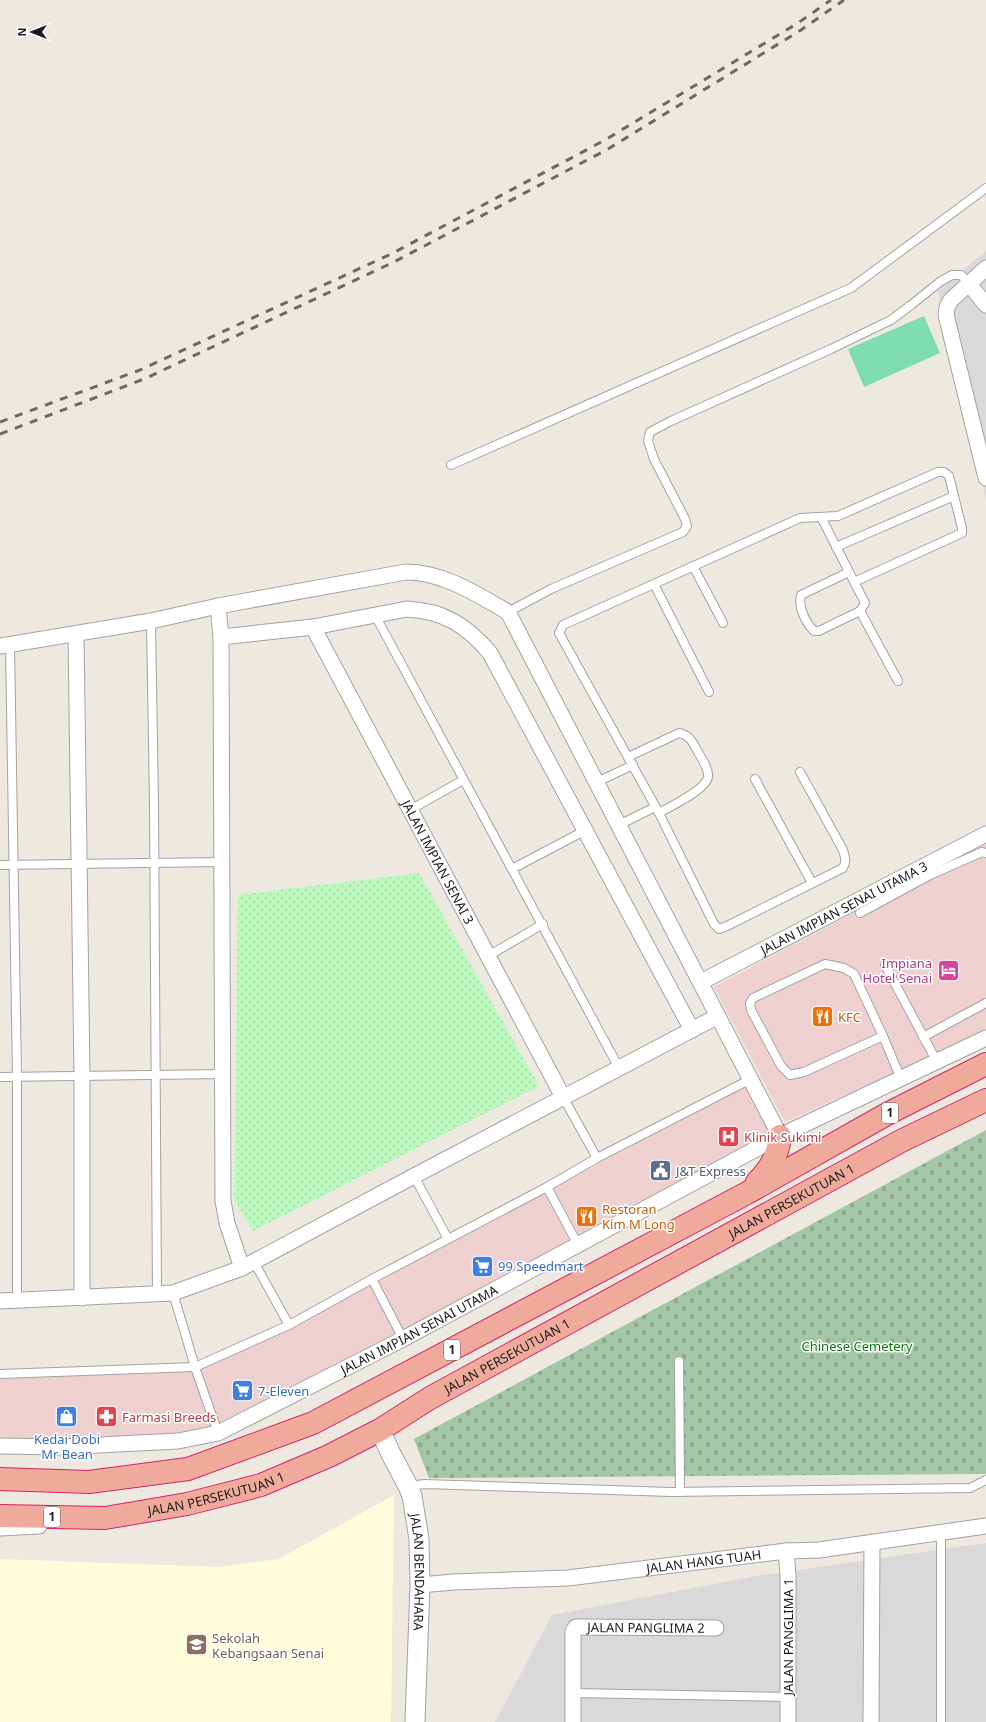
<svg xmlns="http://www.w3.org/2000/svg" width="986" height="1722" font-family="'Noto Sans',sans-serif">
<defs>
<pattern id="cemetery-stones" width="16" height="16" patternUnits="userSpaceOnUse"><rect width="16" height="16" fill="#a2c6a6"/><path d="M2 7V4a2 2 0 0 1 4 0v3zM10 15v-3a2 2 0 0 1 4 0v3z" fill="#8baa8e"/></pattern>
<pattern id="park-dots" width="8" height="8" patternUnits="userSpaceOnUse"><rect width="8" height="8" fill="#bdf9bf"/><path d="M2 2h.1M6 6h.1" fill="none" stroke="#a2d5a4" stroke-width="1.8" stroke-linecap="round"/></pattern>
</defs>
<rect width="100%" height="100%" fill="#ede9e1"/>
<!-- residential -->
<g fill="#dad9d9">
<polygon points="986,251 986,498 938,291"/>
<polygon points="986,1543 986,1722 495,1722 552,1615 756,1576"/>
</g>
<!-- commercial -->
<g fill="#efd0d0">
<polygon points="986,843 986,1032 785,1122 714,987"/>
<polygon points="748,1085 773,1133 393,1338 213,1429 173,1437 58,1441 0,1440 0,1377 193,1371 378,1280"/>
</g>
<!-- education -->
<polygon fill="#fffdd9" points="394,1495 391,1722 0,1722 0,1559 218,1567 279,1559"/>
<!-- cemetery -->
<polygon fill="url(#cemetery-stones)" points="986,1130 986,1474 429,1478 414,1439"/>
<!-- park -->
<polygon fill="url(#park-dots)" points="419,873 539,1086 253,1231 234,1200 238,895"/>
<!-- pitch -->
<polygon fill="#7eddb4" points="924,316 940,353 864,387 848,349"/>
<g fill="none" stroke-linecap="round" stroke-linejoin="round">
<defs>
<g id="service">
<polyline points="451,465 851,288 986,188"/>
<path d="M821,517L865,603L860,611L819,631H814C805,622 798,607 801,595L849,572"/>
<polyline points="836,547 954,496"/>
<polyline points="693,566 723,623"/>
<polyline points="654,584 709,692"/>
<polyline points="860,611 898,681"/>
<polyline points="508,612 551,589 683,532 687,526 685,519 654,459 648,441 650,432 671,421 831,349 891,320 911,305 941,281 952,275 961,275 969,284"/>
<polyline points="375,615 619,1068"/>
<polyline points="151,621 154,804 157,1295"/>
<polyline points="10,645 17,1077 17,1301"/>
<path d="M628,757L679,733C690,735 693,743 698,752C702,759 709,769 708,777C706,790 669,807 659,813"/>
<path d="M800,772L843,850C845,857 847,861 843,868L727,926L719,929L714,924L659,813L559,633L563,625L800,518L838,516L938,472H944L949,476L962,528V533L854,582"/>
<polyline points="755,779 812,883"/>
<polyline points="597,782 633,765"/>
<polyline points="410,810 463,780"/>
<polyline points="619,825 655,807"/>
<polyline points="0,865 221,862"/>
<polyline points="512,869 584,831"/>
<polyline points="860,913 930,875 982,852 986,853"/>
<polyline points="488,956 543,924"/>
<polyline points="885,965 937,1062"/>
<polyline points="883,1036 854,974 844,968 825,964 753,998 750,1003 751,1010 781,1066 790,1075 804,1072 883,1036 901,1079"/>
<polyline points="923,1037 986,1003"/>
<polyline points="0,1077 224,1074"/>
<polyline points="563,1097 597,1158"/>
<polyline points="414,1176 448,1239"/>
<polyline points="547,1187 578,1245"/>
<polyline points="254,1262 289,1325"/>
<polyline points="372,1279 403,1339"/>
<polyline points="173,1293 195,1367 218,1433"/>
<polyline points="679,1361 680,1492"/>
<polyline points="0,1374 195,1367 289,1325 372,1279 547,1187 597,1158 751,1079"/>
<polyline points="408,1486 425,1484 671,1492 970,1488 986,1480"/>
<polyline points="573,1693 788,1697"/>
<polyline points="941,1722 941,1533"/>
</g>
<g id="minor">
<polyline points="986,268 951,300 947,307 946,315 986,478"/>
<polyline points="969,284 986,305"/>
<polyline points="218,606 221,637 223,1201 227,1223 242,1268"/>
<path id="s1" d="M313,627L563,1097"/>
<polyline points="76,634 82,1076 82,1298"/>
<path d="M221,637L313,627L407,609C444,611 466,625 490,653L692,1030"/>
<path d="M0,646L151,621L218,606L406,572C443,572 476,594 508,612L780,1136"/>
<path id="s2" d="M701,982L986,834"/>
<polyline points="0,1301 173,1293 242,1268 414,1176 718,1016"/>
<path id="s3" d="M0,1446L60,1447L178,1441L218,1433L403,1339L780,1136L986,1038"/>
<polyline points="0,1528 39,1526"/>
<polyline points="786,1551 788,1575 788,1722"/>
<path id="s4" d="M420,1585L453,1582L568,1578L786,1551L819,1550L986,1526"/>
<path id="s5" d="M573,1722V1631L576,1627L716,1628"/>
<polyline points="871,1722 872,1542"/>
</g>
<g id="tertiary">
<path id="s6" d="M380,1430L391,1454L408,1486L412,1496L419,1539L420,1585L415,1722"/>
</g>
<g id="trunk">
<path d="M757,1182C771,1168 778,1155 780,1136"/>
<polyline points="0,1479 89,1482 188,1469 313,1423 747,1193 887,1114 986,1064"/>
<path id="s7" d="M0,1516L105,1518L187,1504L261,1485L329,1456L380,1430L430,1398L901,1141L986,1100"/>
</g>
</defs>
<!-- service casing -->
<use href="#service" stroke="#a3a3a3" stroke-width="10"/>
<!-- minor casing -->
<use href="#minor" stroke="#a3a3a3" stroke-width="17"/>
<!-- tertiary casing -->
<use href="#tertiary" stroke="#a3a3a3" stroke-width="21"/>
<!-- trunk casing -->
<use href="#trunk" stroke="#d62469" stroke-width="24"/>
<!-- service -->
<use href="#service" stroke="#fff" stroke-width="8"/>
<!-- minor -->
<use href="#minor" stroke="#fff" stroke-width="15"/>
<!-- tertiary -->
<use href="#tertiary" stroke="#fff" stroke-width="19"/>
<!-- trunk -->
<use href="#trunk" stroke="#f0aa9b" stroke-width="22"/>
<!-- rail -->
<g stroke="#6a6a6a" stroke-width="3" stroke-dasharray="8 8" stroke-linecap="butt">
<polyline points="0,422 140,370 391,254 605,140 798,23 831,0"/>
<polyline points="0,434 144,379 394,262 608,149 801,30 844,0"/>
</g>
</g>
<!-- icons -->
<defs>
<symbol id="hotel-square" viewBox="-11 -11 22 22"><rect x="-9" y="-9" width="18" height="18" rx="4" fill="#d1479c" stroke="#fff"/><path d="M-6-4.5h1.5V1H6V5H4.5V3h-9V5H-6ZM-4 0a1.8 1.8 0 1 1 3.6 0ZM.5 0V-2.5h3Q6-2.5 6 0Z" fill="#fff"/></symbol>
<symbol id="restaurant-square" viewBox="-11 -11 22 22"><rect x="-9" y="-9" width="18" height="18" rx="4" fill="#e8710a" stroke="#fff"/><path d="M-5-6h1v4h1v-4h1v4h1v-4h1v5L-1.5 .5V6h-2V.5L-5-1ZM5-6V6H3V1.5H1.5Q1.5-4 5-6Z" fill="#fff"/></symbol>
<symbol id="hospital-square" viewBox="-11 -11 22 22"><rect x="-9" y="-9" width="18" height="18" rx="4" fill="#e0444e" stroke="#fff"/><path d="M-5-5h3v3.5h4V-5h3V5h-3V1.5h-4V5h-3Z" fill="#fff"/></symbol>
<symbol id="civic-square" viewBox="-11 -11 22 22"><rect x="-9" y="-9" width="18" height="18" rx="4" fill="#5c6f8a" stroke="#fff"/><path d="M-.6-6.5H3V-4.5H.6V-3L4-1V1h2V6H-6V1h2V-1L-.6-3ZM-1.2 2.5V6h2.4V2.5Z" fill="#fff"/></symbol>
<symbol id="supermarket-square" viewBox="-11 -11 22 22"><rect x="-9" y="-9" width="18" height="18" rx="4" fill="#3f7fe0" stroke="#fff"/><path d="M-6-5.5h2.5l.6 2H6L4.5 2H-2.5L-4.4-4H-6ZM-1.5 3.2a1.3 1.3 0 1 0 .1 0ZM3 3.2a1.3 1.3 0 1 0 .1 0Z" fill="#fff"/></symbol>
<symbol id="shop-square" viewBox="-11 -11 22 22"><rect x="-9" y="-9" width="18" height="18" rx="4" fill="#3f7fe0" stroke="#fff"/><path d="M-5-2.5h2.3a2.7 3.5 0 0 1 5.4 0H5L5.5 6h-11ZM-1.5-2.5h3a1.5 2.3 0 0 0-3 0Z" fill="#fff"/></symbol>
<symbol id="pharmacy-square" viewBox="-11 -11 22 22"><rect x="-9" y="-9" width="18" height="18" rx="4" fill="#e0444e" stroke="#fff"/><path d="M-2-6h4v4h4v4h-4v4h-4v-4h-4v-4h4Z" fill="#fff"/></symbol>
<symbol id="school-square" viewBox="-11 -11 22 22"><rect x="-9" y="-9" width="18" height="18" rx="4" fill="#8d6e63" stroke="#fff"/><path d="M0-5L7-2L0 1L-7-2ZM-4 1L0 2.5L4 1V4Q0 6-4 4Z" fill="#fff"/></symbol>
</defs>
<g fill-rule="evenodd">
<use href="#hotel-square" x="936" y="958" width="25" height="25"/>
<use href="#restaurant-square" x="810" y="1004" width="25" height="25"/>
<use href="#hospital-square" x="716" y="1124" width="25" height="25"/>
<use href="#civic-square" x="648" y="1158" width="25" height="25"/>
<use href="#restaurant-square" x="574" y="1204" width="25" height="25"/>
<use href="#supermarket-square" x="470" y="1254" width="25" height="25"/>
<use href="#supermarket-square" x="230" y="1378" width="25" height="25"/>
<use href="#shop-square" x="54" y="1404" width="25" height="25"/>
<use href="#pharmacy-square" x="94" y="1404" width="25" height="25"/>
<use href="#school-square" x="184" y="1632" width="25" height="25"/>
</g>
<g text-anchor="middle" stroke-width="3" stroke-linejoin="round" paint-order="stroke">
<!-- shield labels -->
<g fill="#fff" stroke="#606060" stroke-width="1">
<rect x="882" y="1103" width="16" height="20" rx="3"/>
<rect x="444" y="1340" width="16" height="20" rx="3"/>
<rect x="44" y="1507" width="16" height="20" rx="3"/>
</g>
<g font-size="12" font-weight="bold" fill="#1c1c1c">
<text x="890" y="1117">1</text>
<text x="452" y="1354">1</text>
<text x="52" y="1521">1</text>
</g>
<!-- street labels -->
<g font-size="13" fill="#1c1c1c" stroke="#fff">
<text dy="5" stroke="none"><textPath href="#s1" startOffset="266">JALAN IMPIAN SENAI 3</textPath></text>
<text dy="5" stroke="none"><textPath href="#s2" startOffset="161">JALAN IMPIAN SENAI UTAMA 3</textPath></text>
<text dy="5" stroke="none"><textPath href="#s7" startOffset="867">JALAN PERSEKUTUAN 1</textPath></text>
<text dy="5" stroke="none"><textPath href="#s3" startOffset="445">JALAN IMPIAN SENAI UTAMA</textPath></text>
<text dy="5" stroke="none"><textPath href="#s7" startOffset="543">JALAN PERSEKUTUAN 1</textPath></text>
<text dy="5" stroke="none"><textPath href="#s7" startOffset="219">JALAN PERSEKUTUAN 1</textPath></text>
<text dy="5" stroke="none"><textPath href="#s4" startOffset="285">JALAN HANG TUAH</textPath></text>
<text dy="5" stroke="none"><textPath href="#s6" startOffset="150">JALAN BENDAHARA</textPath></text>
<text dy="5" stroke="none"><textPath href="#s5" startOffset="166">JALAN PANGLIMA 2</textPath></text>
<text transform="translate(788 1637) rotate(-90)" y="5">JALAN PANGLIMA 1</text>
</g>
<!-- hotel labels -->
<g font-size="13" fill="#b23c85" stroke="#fff" text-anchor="end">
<text x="932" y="968">Impiana<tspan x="932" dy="15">Hotel Senai</tspan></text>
</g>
<!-- food labels -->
<g font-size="13" fill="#c56008" stroke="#fff" text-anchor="start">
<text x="838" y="1022">KFC</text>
<text x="602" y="1214">Restoran<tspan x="602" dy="15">Kim M Long</tspan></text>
</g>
<!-- health labels -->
<g font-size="13" fill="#be3a42" stroke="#fff" text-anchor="start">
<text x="744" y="1142">Klinik Sukimi</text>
<text x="122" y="1422">Farmasi Breeds</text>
</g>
<!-- service labels -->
<g font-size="13" fill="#4e5e75" stroke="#fff" text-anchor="start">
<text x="676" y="1176">J&amp;T Express</text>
</g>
<!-- shop labels -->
<g font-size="13" fill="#366cbe" stroke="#fff" text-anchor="start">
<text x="498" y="1271">99 Speedmart</text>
<text x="258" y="1396">7-Eleven</text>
<text x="67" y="1444" text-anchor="middle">Kedai Dobi<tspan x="67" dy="15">Mr Bean</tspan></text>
</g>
<!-- park labels -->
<g font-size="13" fill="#0b780f" stroke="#fff">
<text x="857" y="1351">Chinese Cemetery</text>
</g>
<!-- education labels -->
<g font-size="13" fill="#785e54" stroke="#fff" text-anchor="start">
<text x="212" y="1643">Sekolah<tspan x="212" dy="15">Kebangsaan Senai</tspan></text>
</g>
</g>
<!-- north arrow -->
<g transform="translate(32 32) rotate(270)" stroke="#ffffff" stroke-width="3" paint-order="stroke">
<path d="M0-3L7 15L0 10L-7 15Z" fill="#1c1c1c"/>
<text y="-6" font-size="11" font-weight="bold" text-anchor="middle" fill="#1c1c1c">N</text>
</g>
</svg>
